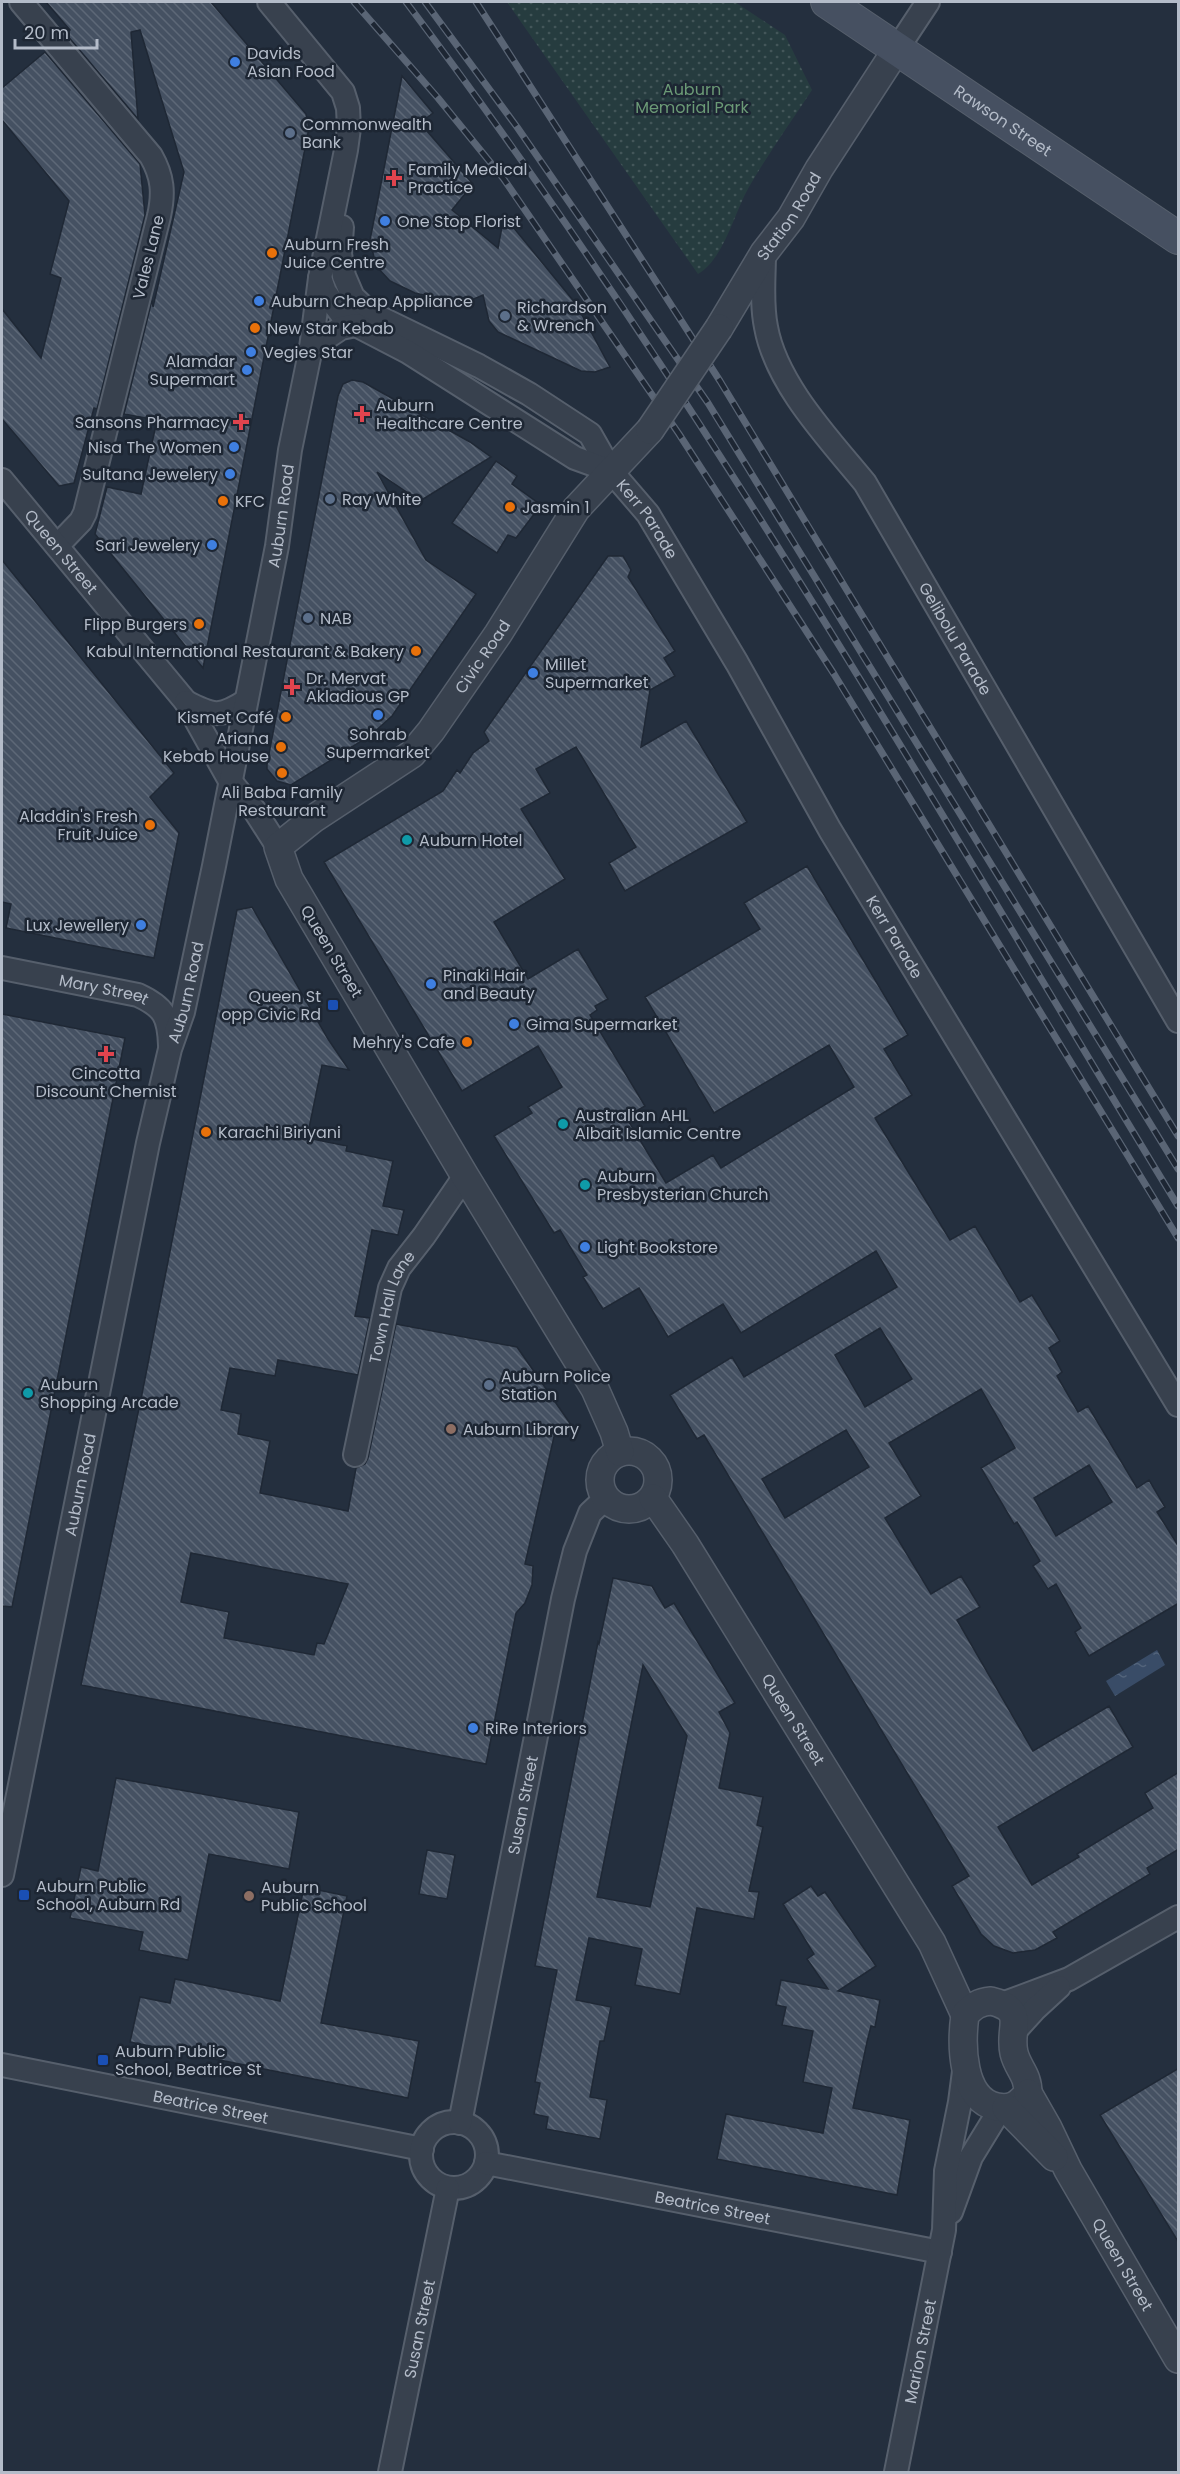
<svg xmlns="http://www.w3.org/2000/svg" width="1180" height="2474" font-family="Poppins,sans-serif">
<defs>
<pattern id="park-dots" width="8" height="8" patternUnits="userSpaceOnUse" patternTransform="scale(1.5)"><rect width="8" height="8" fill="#263c3f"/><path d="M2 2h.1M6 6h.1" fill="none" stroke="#435659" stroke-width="1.8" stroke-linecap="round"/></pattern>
<pattern id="water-ripples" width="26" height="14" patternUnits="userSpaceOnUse" patternTransform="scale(1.5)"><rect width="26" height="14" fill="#394c67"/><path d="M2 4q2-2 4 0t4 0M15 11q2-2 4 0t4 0" fill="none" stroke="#53647b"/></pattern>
<pattern id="building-back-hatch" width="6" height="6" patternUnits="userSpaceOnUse" patternTransform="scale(1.5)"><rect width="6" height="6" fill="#455162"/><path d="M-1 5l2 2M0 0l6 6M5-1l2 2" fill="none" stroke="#5d6877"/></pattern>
</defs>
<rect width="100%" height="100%" fill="#242f3e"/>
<!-- park -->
<path fill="url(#park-dots)" d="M507,2H735L785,35L812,90C791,122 768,154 749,187C734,213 724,259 698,274Z"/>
<!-- water -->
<polygon fill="url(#water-ripples)" points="1157,1650 1165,1665 1115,1696 1106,1681"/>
<!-- building -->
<g fill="url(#building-back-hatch)" stroke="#1f2835" stroke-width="1.5" fill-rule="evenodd">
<polygon points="46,2 211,2 306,114 309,128 203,668 95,534 107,487 141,494 157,420 124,414 152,300 153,307 184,172 140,30 131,32 138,119 66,34 70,30"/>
<polygon points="45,52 140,164 145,215 97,409 94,408 74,483 59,486 2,419 2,309 41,358 61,278 50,274 69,201 2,120 2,88"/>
<polygon points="402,76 433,113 420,123 473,184 452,210 498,248 504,216 576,304 610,367 595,372 581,371 498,332 489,321 483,295 462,304 415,293 390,281 376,266 370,240"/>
<polygon points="352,380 363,382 470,442 491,457 420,501 377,472 426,560 476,594 392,716 371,735 291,785 277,781 267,769 267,764 338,396 343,384"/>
<polygon points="496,461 517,476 512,484 541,505 516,538 508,535 497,553 452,523"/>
<path d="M608,556H623L631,570L628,577L675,651L664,658L675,676L650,690L641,747L686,721L747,822L625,891L609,863L636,847L576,747L536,769L550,793L521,809L565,879L494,922L528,979L578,949L608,999L595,1006L597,1010L590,1015L645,1106L626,1117L666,1183L713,1155L721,1168L854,1087L829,1045L714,1113L645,997L760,929L744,903L807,866L908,1035L884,1049L912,1095L875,1118L950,1240L975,1226L1020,1302L1032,1295L1060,1341L1049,1348L1062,1372L1057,1376L1078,1412L1088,1406L1137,1488L1149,1480L1165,1507L1157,1512L1179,1547V1603L1089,1656L1075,1632L1081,1628L1056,1584L1048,1589L1033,1566L1040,1561L1017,1522L1014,1524L981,1468L1015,1448L981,1389L889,1443L921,1496L885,1518L931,1594L961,1576L980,1607L957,1620L1033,1751L1109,1706L1133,1747L998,1827L1032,1885L1079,1857L1077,1854L1153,1808L1145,1793L1179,1772V1849L1147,1868L1150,1874L1053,1932L1057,1938L1035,1950L1013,1953L994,1946L981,1934L952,1886L969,1876L704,1435L697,1439L670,1395L732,1357L744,1377L897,1287L876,1251L741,1333L723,1304L668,1337L639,1288L603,1309L583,1277L587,1275L560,1230L554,1233L494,1136L532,1113L528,1107L562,1087L538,1046L462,1091L324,862L443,791L457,770L460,773L473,753L489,741L484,732ZM880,1328L912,1379L865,1407L835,1355ZM846,1430L869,1467L785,1518L762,1479ZM1089,1465L1112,1502L1056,1536L1034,1498Z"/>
<polygon points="2,560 174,773 150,797 179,833 154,958 6,928 11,904 2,902"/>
<path d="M252,907L328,1039L349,1070L322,1065L307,1138L347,1146L346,1151L393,1161L383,1206L404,1210L398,1235L372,1230L355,1316L370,1318L358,1375L278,1360L275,1376L230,1368L221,1410L241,1414L238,1434L270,1441L260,1493L348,1511L356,1468L365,1464L368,1458L396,1324L517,1347L576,1432L556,1428L525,1564L533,1566L532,1585L525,1603L516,1613L486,1764L81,1685L142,1394L237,910ZM191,1553L348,1584L324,1644L317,1643L314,1655L224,1638L229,1612L181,1602Z"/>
<polygon points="2,1014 125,1038 12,1607 2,1606"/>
<path d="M613,1578L652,1586L665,1608L674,1603L735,1703L719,1712L730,1733L719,1788L763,1797L757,1825L763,1827L749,1891L759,1892L754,1919L697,1908L680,1994L635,1985L642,1949L589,1938L576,2000L611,2007L604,2041H600L590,2097L607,2100L600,2139L546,2129L548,2117L534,2114L540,2083L535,2082L557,1970L535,1966L598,1642L599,1644ZM643,1665L687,1736L650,1907L597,1897Z"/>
<polygon points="116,1778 299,1812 289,1869 209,1854 188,1960 139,1950 143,1932 70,1918 81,1867 98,1871"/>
<polygon points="427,1850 455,1855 447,1899 419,1894"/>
<polygon points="811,1886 818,1896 825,1892 876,1966 838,1991 880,2000 875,2027 871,2026 867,2042 853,2108 910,2120 897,2195 717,2159 726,2114 823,2133 832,2088 803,2082 813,2031 782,2025 786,2007 776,2005 781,1980 828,1989 807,1959 814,1954 783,1904"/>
<polygon points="304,1887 347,1896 321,2023 419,2041 408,2098 130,2042 140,1997 170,2003 175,1979 280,2001"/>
<polygon points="1179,2068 1179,2243 1100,2115"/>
</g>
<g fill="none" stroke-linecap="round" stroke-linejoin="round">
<defs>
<g id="minor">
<path d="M21,2L151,156C163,177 164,193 159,216L85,513L81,521L57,546"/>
<polyline points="897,49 928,2"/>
<path id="s1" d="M342,227L340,254L344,276L353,297L370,313L479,366L529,394L590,434L611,471L648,514L737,663L830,830L1178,1405"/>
<path id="s2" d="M764,253C764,278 761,303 766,327C776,384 829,439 865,483L1178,1021"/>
<polyline points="320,278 325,292 330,299 343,316 356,325 408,352 575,458 611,471"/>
<polyline points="311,348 341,328 356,325"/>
<path id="s3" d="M2,480L186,702L230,781L255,811L278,847"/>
<path d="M186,702C213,716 220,718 246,701"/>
<path id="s4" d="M2,968L138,995C164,1007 169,1016 170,1045"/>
<path id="s5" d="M355,1455L390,1288L399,1268L424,1236L465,1176"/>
<path id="s6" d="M2,1875L148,1143L170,1049L183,1012L214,866L277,546L290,450L311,348L320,278L346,150L349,128L348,108L343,92L269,2"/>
<polyline points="1002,2004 1069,1979 1178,1917"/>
<polyline points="1015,2031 1034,2010 1059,1987"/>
<path id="s7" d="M2,2065L422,2149"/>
<circle cx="454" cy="2155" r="33"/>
<path id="s8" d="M460,2123L563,1599L575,1551L590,1513L606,1498"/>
<path id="s9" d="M486,2163L940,2252"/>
<polyline points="951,2212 971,2157 1001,2108"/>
<path id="s10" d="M390,2472L448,2188"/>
<path id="s11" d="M896,2472L944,2230L946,2171L960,2102L965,2064"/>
</g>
<g id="tertiary">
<path id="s12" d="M719,328L764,253L791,218L819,169L897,49"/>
<circle cx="629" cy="1480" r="29"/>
<path id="s13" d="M620,1452L614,1432L595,1389L465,1176L289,879L278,847L313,819L412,754L431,731L498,634L576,509L650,430"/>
<path id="s14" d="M653,1498L685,1544L932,1943L965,2015"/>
<path d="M991,2001C1028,2010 1008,2028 1014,2053C1018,2069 1028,2074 1028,2093C1019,2104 1012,2110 997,2107C961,2100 961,2044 965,2015C973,2006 979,2002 991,2001Z"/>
<path id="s15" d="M1028,2093L1048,2128L1068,2170L1178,2359"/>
<polyline points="1006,2108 1054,2157"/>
</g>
<g id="secondary">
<path id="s16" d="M827,2L1178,238"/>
</g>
</defs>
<!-- minor casing -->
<use href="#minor" stroke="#565f6c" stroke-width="26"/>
<!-- tertiary casing -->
<use href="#tertiary" stroke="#565f6c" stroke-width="30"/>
<!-- secondary casing -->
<use href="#secondary" stroke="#565f6c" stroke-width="34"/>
<!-- minor -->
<use href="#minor" stroke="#38414e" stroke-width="22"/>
<!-- tertiary -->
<use href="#tertiary" stroke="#38414e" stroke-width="27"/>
<!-- secondary -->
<use href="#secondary" stroke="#465061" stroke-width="32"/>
<defs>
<g id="rail">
<polyline points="354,2 438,98 503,178 679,434 834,674 1178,1238"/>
<path d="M406,2C694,383 931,799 1178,1206"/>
<polyline points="425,2 517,127 708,403 1178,1169"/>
<polyline points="476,2 720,381 1178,1136"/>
</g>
</defs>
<!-- rail casing -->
<use href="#rail" stroke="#5a6575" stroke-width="7"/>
<!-- rail -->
<use href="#rail" stroke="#1d2633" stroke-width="4.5" stroke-dasharray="14" stroke-linecap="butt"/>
<defs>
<polyline id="tertiary-bridge" points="650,430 719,328"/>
</defs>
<!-- tertiary-bridge casing -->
<use href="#tertiary-bridge" stroke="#565f6c" stroke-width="30" stroke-linecap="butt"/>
<!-- tertiary-bridge -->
<use href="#tertiary-bridge" stroke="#38414e" stroke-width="27"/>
</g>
<!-- markers -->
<g fill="#3f7fe0" stroke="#1d2633" stroke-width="2">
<circle cx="235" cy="62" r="6"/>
<circle cx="385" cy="221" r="6"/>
<circle cx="259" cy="301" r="6"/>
<circle cx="251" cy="352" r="6"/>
<circle cx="247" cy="370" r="6"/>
<circle cx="234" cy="447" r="6"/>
<circle cx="230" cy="474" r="6"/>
<circle cx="212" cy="545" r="6"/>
<circle cx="533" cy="673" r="6"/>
<circle cx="378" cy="715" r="6"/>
<circle cx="141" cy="925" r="6"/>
<circle cx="431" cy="984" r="6"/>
<circle cx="514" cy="1024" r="6"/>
<circle cx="585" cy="1247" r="6"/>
<circle cx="473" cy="1728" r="6"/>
</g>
<g fill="#5c6f8a" stroke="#1d2633" stroke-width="2">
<circle cx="290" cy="133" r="6"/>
<circle cx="505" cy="316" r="6"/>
<circle cx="330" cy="499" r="6"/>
<circle cx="308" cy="618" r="6"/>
<circle cx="489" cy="1385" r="6"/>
</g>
<g fill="#e0444e" stroke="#1d2633" stroke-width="2">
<path d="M391 169h6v6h6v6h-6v6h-6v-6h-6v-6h6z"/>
<path d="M359 405h6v6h6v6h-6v6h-6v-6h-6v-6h6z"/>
<path d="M238 413h6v6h6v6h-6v6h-6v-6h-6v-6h6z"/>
<path d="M289 678h6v6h6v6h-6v6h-6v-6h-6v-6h6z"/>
<path d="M103 1045h6v6h6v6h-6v6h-6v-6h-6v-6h6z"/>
</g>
<g fill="#e8710a" stroke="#1d2633" stroke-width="2">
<circle cx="272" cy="253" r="6"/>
<circle cx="255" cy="328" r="6"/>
<circle cx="223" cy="501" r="6"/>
<circle cx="510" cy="507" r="6"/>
<circle cx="199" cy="624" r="6"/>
<circle cx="416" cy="651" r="6"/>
<circle cx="286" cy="717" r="6"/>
<circle cx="281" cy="747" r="6"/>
<circle cx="282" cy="773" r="6"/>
<circle cx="150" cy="825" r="6"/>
<circle cx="467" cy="1042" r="6"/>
<circle cx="206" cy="1132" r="6"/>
</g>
<g fill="#0f9aa8" stroke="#1d2633" stroke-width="2">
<circle cx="407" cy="840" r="6"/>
<circle cx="563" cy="1124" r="6"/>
<circle cx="585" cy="1185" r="6"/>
<circle cx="28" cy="1393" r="6"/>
</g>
<g fill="#1a4fb4" stroke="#1d2633" stroke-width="2">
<rect x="327" y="999" width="12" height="12" rx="3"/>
<rect x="18" y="1889" width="12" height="12" rx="3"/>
<rect x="97" y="2054" width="12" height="12" rx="3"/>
</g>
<g fill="#8d6e63" stroke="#1d2633" stroke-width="2">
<circle cx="451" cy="1429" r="6"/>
<circle cx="249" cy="1896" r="6"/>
</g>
<g text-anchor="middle" stroke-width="5" stroke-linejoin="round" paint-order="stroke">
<!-- poi labels -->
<g font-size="16" fill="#b4bcc9" stroke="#1d2633" text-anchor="start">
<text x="247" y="59">Davids<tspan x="247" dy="18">Asian Food</tspan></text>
<text x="302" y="130">Commonwealth<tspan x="302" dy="18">Bank</tspan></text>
<text x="408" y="175">Family Medical<tspan x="408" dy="18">Practice</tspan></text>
<text x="397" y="227">One Stop Florist</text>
<text x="284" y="250">Auburn Fresh<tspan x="284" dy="18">Juice Centre</tspan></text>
<text x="271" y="307">Auburn Cheap Appliance</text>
<text x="517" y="313">Richardson<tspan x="517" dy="18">&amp; Wrench</tspan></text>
<text x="267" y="334">New Star Kebab</text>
<text x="263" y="358">Vegies Star</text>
<text x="235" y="367" text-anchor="end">Alamdar<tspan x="235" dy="18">Supermart</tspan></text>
<text x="376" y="411">Auburn<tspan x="376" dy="18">Healthcare Centre</tspan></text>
<text x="229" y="428" text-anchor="end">Sansons Pharmacy</text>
<text x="222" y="453" text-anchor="end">Nisa The Women</text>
<text x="218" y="480" text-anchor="end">Sultana Jewelery</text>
<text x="342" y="505">Ray White</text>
<text x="235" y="507">KFC</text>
<text x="522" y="513">Jasmin 1</text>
<text x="200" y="551" text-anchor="end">Sari Jewelery</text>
<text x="320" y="624">NAB</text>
<text x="187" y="630" text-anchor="end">Flipp Burgers</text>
<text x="404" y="657" text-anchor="end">Kabul International Restaurant &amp; Bakery</text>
<text x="545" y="670">Millet<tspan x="545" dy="18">Supermarket</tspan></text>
<text x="306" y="684">Dr. Mervat<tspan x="306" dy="18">Akladious GP</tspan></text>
<text x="274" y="723" text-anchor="end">Kismet Café</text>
<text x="378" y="740" text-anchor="middle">Sohrab<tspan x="378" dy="18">Supermarket</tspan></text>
<text x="269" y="744" text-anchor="end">Ariana<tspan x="269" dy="18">Kebab House</tspan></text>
<text x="282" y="798" text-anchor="middle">Ali Baba Family<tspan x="282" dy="18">Restaurant</tspan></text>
<text x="138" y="822" text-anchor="end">Aladdin's Fresh<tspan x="138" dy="18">Fruit Juice</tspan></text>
<text x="419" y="846">Auburn Hotel</text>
<text x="129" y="931" text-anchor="end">Lux Jewellery</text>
<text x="443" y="981">Pinaki Hair<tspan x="443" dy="18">and Beauty</tspan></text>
<text x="321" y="1002" text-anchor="end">Queen St<tspan x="321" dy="18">opp Civic Rd</tspan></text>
<text x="526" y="1030">Gima Supermarket</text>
<text x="455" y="1048" text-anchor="end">Mehry's Cafe</text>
<text x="106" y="1079" text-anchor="middle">Cincotta<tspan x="106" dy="18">Discount Chemist</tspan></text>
<text x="575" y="1121">Australian AHL<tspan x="575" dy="18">Albait Islamic Centre</tspan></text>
<text x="218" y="1138">Karachi Biriyani</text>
<text x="597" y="1182">Auburn<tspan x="597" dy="18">Presbysterian Church</tspan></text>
<text x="597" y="1253">Light Bookstore</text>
<text x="501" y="1382">Auburn Police<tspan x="501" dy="18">Station</tspan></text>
<text x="40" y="1390">Auburn<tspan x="40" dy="18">Shopping Arcade</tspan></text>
<text x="463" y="1435">Auburn Library</text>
<text x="485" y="1734">RiRe Interiors</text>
<text x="36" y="1892">Auburn Public<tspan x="36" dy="18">School, Auburn Rd</tspan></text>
<text x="261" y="1893">Auburn<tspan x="261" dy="18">Public School</tspan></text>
<text x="115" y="2057">Auburn Public<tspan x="115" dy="18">School, Beatrice St</tspan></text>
</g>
<!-- park labels -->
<g font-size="16" fill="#6b9a76" stroke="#1d2633">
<text x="692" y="95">Auburn<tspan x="692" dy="18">Memorial Park</tspan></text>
</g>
<!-- street labels -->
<g font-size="16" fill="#b4bcc9" stroke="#1d2633">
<text dy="6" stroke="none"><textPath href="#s16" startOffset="212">Rawson Street</textPath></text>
<text dy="6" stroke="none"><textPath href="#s12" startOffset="132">Station Road</textPath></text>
<text transform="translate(148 257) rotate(-76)" y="6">Vales Lane</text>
<text dy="6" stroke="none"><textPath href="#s6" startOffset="1388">Auburn Road</textPath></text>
<text dy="6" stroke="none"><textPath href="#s1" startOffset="450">Kerr Parade</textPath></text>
<text dy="6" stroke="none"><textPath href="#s3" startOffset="93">Queen Street</textPath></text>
<text dy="6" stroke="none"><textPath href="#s2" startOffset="441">Gelibolu Parade</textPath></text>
<text dy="6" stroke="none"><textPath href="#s13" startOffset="980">Civic Road</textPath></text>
<text dy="6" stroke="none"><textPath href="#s1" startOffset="936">Kerr Parade</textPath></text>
<text transform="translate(332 951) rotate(59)" y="6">Queen Street</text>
<text dy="6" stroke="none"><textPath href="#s4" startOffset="104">Mary Street</textPath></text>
<text dy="6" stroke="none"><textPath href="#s6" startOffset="902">Auburn Road</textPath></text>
<text dy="6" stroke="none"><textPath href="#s5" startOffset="153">Town Hall Lane</textPath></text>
<text dy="6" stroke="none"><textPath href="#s6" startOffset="398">Auburn Road</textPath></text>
<text dy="6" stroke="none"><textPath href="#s14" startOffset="262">Queen Street</textPath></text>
<text dy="6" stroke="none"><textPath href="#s8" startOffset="324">Susan Street</textPath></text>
<text dy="6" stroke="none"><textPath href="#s7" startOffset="213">Beatrice Street</textPath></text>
<text dy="6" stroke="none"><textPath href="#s9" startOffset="231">Beatrice Street</textPath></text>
<text dy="6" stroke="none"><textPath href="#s15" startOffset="196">Queen Street</textPath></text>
<text dy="6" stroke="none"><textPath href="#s10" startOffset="146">Susan Street</textPath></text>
<text dy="6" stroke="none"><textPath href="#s11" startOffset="123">Marion Street</textPath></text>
</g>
</g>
<!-- border -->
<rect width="1180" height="2474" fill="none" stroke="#b4bcc9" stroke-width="6"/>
<!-- scale -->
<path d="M15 39v9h82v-9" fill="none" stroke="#b4bcc9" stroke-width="3"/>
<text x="24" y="39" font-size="18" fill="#b4bcc9" stroke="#1d2633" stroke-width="4.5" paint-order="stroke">20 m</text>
</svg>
